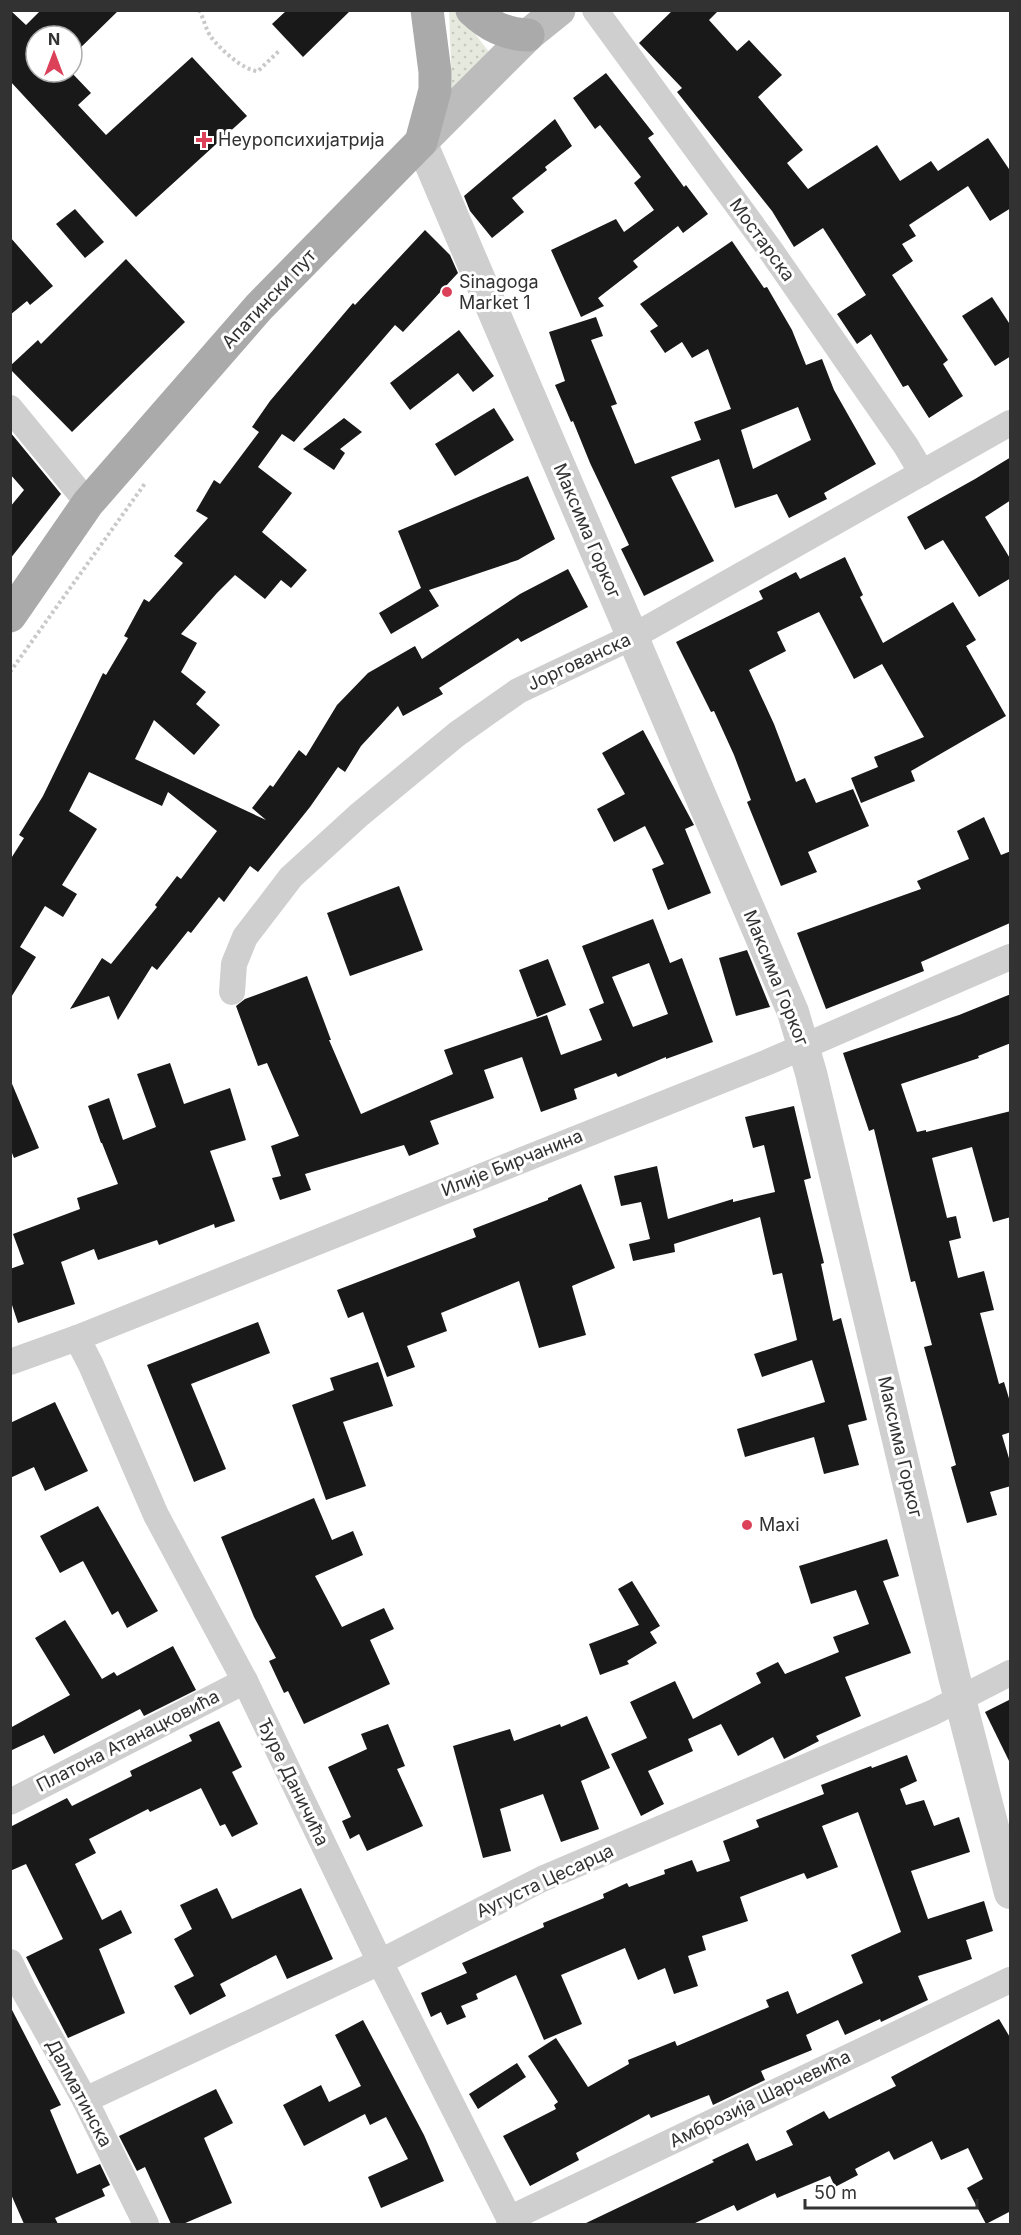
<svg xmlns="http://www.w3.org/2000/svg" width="1021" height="2235" font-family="Inter,sans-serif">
<defs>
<pattern id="grass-dots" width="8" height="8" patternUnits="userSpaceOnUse" patternTransform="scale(1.5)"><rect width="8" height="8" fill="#e6eade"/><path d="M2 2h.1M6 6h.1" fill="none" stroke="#c6c9bf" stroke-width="1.8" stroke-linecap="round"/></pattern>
</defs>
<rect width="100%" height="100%" fill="#fff"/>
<!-- grass -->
<polygon fill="url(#grass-dots)" points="449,11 458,11 489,52 452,90"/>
<!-- building -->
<g fill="#191919" fill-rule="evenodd">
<polygon points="10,10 26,25 41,10 119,10 72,56 72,36 36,36 36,72 71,72 91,93 78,105 106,135 192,57 247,116 136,217 10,81"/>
<polygon points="287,10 351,10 303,57 272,24"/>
<polygon points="673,10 719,10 709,20 737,51 749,40 782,75 758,97 803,150 787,163 808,189 877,145 900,181 931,161 938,171 988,138 1011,172 1011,208 990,221 968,186 909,225 916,236 902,244 913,261 892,275 948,360 943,364 963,396 929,418 908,385 903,387 871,334 857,344 837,314 866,295 823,228 794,247 772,211 677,92 682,88 639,43"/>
<polygon points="606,73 654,134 648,138 684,187 686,185 708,214 683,233 678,226 633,261 638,267 598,298 604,306 581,317 551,250 616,219 624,232 654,210 634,183 641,177 600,125 595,129 573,98"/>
<polygon points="555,119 572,146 545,167 547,170 512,198 524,212 492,238 470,211 464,196"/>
<polygon points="75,209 104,242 85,258 56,224"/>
<polygon points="425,230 450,255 458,273 403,332 395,325 294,442 282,434 258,467 292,493 262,532 307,570 291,588 281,580 265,599 235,575 217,593 181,634 197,643 181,672 206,692 196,704 220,725 194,755 154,720 135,759 266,820 252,808 270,785 273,787 299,750 306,756 337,705 368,673 415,646 422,659 520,594 568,569 588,607 521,642 518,638 439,688 443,694 403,716 398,706 361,746 345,772 338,767 310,807 258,872 250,866 224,902 219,897 191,933 188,931 157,970 152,966 118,1020 109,996 70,1009 102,958 111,964 157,907 155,905 177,876 181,879 217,831 168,792 162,806 89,772 69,811 97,829 62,885 77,894 63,917 45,906 20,947 36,957 10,999 10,860 24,838 19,835 43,796 103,673 106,675 128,638 124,636 144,599 149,602 183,563 174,556 208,518 196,511 214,480 220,484 259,432 252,427 270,401 353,303 355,305"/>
<polygon points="10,237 53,286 30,305 27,301 10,315"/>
<path d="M732,241L764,288L767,287L792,330L806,365L822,359L834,390L876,464L824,493L827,499L789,518L777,494L735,508L719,459L671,477L714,561L644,596L621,549L629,545L590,463L573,421L571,422L555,385L565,381L549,332L596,317L603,336L591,340L617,404L611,406L635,464L701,440L694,422L731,409L708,349L692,358L682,342L665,353L650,331L658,326L640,304ZM798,407L811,440L753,469L741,430Z"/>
<polygon points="126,259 185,322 72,432 10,369 10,366 38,340 41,344"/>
<polygon points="992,297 1011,326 1011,356 995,366 962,316"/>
<polygon points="459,330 494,376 473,392 458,373 410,410 390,383"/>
<polygon points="494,408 514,440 455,476 435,444"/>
<polygon points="344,418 362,432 340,449 345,453 334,470 303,449"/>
<polygon points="10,432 61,494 10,559 10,507 24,490 10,474"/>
<polygon points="1011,457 1011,500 985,517 1011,560 1011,578 979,597 943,540 925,550 907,517 975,479"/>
<polygon points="528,476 555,539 518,560 429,590 439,606 391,634 379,613 421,588 398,531"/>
<polygon points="845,557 863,595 860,597 883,643 953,602 976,640 966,646 1006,716 911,771 915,781 861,803 851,778 878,767 874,757 924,737 882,664 854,679 819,612 777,632 786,651 749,670 774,724 796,782 805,778 816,803 853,789 869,826 808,852 817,872 781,886 747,802 751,800 734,755 714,711 711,712 676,642 763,599 759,591 796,572 800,579"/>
<polygon points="643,730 694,825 685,829 711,893 668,910 652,869 664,864 645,826 614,842 597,809 625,794 602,753"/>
<polygon points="984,817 1001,855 1011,851 1010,923 921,962 924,971 826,1009 797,933 921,889 917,881 969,859 957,831"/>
<polygon points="399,886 423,950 350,976 327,913"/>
<path d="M653,919L670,963L682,958L713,1042L666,1059V1057L618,1077L616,1073L574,1089L577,1099L541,1112L522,1057L484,1070L494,1098L430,1121L439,1144L409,1156L404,1145L305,1174L311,1190L280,1200L272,1178L281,1176L271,1146L299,1136L267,1063L258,1066L236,1006L245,999L307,976L331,1040H329L361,1114L453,1074L444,1050L547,1015L561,1055L602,1040L589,1009L604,1003L582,946ZM649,963L668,1014L633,1027L612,977Z"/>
<polygon points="747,950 770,1007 736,1016 719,958"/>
<polygon points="548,959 566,1005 537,1017 519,970"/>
<polygon points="1011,994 1011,1043 978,1056 979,1058 901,1084 917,1132 926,1130 926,1132 1011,1111 1011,1217 993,1222 972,1147 932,1158 947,1218 956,1216 961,1238 949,1241 958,1278 984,1271 994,1310 980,1313 999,1384 1004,1382 1011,1405 1011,1432 1002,1435 1011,1465 1011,1486 990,1492 997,1515 967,1523 951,1467 956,1465 924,1347 932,1345 915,1281 911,1282 874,1129 869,1131 843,1053 959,1015"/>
<polygon points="170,1063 184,1104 230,1088 246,1140 210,1151 235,1221 215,1228 214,1224 159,1245 157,1240 98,1260 94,1249 61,1262 75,1304 18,1323 10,1299 10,1269 24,1264 13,1234 80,1209 77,1198 118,1184 102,1143 101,1143 88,1106 109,1098 123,1140 156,1127 137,1074"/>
<polygon points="10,1079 39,1148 14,1158 10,1148"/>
<polygon points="794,1106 811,1178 804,1180 824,1263 821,1264 833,1321 841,1318 867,1420 848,1425 859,1465 824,1474 814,1437 745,1457 737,1429 825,1402 812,1360 762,1377 754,1354 797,1340 782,1273 773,1275 760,1217 674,1244 675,1252 633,1261 629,1244 650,1239 641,1202 621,1206 614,1176 657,1166 668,1219 733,1199 733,1202 775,1192 764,1145 753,1148 745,1117"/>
<polygon points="581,1184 615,1268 572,1286 586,1335 539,1348 519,1281 441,1313 447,1331 407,1346 415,1367 387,1377 363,1312 348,1318 337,1290 476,1237 473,1229 548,1200 548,1198"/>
<polygon points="258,1322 270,1353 191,1384 226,1469 194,1482 147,1365"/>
<polygon points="378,1362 393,1406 343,1422 366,1486 326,1500 292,1405 334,1390 330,1378"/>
<polygon points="55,1402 88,1471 45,1491 34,1467 10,1478 10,1423"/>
<polygon points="314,1498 332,1540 353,1531 363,1555 315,1576 342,1627 384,1608 394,1629 370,1640 390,1684 304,1724 288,1691 284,1693 269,1661 276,1658 254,1617 221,1537"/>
<polygon points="98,1506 158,1611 127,1628 118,1611 112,1615 83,1561 60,1573 40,1536"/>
<polygon points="887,1539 899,1576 883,1581 911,1653 845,1677 861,1716 816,1736 819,1741 784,1759 773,1737 738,1756 721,1724 688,1739 693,1751 648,1771 664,1804 641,1816 611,1754 647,1738 630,1702 675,1681 693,1719 761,1683 756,1673 778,1662 785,1674 839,1652 833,1637 869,1624 856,1590 811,1604 799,1566"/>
<polygon points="632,1581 660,1626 650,1632 657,1643 627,1661 629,1664 600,1675 589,1644 639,1625 618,1589"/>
<polygon points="65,1620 102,1679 114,1672 117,1676 173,1646 196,1690 144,1716 140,1709 54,1754 44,1735 10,1751 10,1728 70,1695 35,1638"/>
<polygon points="1011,1699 1011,1765 985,1712"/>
<polygon points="587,1716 610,1768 581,1781 599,1829 561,1842 543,1794 500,1809 511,1851 483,1858 453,1746 510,1729 514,1741 560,1724 561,1727"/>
<polygon points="219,1721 242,1767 232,1772 258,1824 232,1837 225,1824 220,1826 201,1788 150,1812 148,1809 89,1839 96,1853 75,1864 102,1920 121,1910 132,1933 99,1949 125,2013 68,2038 26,1957 63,1939 26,1864 10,1871 10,1827 67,1798 72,1806 132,1776 130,1771 192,1741 189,1735"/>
<polygon points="388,1724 405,1766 397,1769 423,1826 367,1851 359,1834 350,1839 342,1821 351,1817 328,1767 367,1749 361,1734"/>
<polygon points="907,1755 917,1781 900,1789 906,1805 924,1800 934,1826 959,1817 970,1852 911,1871 928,1919 984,1901 993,1931 966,1940 972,1959 918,1976 928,2000 881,2022 880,2019 845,2035 838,2020 806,2035 812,2050 761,2071 765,2080 713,2105 709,2095 651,2118 649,2114 576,2153 579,2160 530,2186 503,2136 556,2109 554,2105 558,2102 528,2056 556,2038 588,2087 629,2064 628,2060 675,2041 677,2046 769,2007 766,2000 788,1991 797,2014 863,1983 851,1955 901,1932 858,1812 822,1826 838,1867 807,1879 804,1873 740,1897 748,1921 702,1936 706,1950 688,1956 698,1986 674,1994 665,1968 638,1980 625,1948 561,1975 582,2024 544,2040 516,1975 476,1994 478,1999 461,2006 466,2017 447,2025 441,2012 431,2017 421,1993 467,1973 462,1963 544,1927 543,1923 604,1898 603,1894 627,1883 629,1887 665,1874 664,1870 692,1860 697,1872 730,1861 723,1841 759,1827 756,1820 824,1794 821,1785 871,1766 872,1768"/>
<polygon points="217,1888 232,1919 301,1888 333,1959 287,1979 276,1955 220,1984 226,1996 190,2015 174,1986 194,1976 174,1939 192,1929 180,1905"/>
<polygon points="10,2006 61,2105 50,2110 77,2174 100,2164 110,2185 102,2189 105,2196 55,2218 58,2224 24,2224 10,2192"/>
<polygon points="999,2019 1011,2039 1011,2211 986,2224 967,2188 983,2179 968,2148 941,2160 932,2141 894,2160 889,2151 855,2169 858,2175 835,2187 830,2176 777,2198 775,2193 737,2211 734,2205 693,2224 584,2224 714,2162 712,2160 748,2143 756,2161 793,2145 786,2131 824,2111 829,2119 896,2086 891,2077"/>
<polygon points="363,2020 424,2135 444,2181 381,2208 368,2177 408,2159 386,2117 370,2125 365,2114 304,2146 283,2105 321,2085 329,2102 361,2086 335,2035"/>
<polygon points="517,2063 526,2077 478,2109 469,2094"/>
<polygon points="216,2089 233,2123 204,2138 232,2203 183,2224 171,2224 145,2167 137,2171 119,2136"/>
</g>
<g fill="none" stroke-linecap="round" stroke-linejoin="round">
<!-- path -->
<g stroke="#c9c9c9" stroke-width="4" stroke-dasharray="3 3" stroke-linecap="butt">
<path d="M199,10C204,19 206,30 211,37C220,49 244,71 258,71L280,50"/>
<polyline points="10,672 146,482"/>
</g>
<!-- minor -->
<g stroke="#cfcfcf" stroke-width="26">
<polyline points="595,10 771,251 906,446 922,473"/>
<polyline points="10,408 88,503"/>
<polyline points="232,992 234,964 245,937 291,877 359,815 457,734 518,691 632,637 1010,423"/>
<polyline points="77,1338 91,1365 156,1515 245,1681 380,1962 512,2224"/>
<polyline points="10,1362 77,1338 768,1062 1010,957"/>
<polyline points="10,1802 245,1681"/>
<polyline points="10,1962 23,1989 85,2100 146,2224"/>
<polyline points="85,2100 380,1962 542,1879 932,1713 1010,1673"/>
<polyline points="509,2219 1010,1980"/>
</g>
<!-- tertiary -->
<polyline stroke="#cfcfcf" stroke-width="32" points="421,142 793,1012 811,1073 954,1676 1010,1893"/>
<!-- secondary -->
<polyline stroke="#bcbcbc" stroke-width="33" points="421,142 528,35 559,10"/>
<!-- primary -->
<g stroke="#aaa" stroke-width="33">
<path d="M472,10C489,26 505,34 528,35"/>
<polyline points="10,616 88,503 259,307 421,142 435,90 435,72 427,10"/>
</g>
</g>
<!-- markers -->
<g fill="#db425a" stroke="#fff" stroke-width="2">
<path d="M201 131h6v6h6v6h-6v6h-6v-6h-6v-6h6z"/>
<circle cx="447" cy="292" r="6"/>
<circle cx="747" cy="1525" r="6"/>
</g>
<g text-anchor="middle" stroke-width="6" stroke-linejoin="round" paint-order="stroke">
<!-- poi labels -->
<g font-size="18" fill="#323232" stroke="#fff" text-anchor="start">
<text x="218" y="146">Неуропсихијатрија</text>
<text x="459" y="288">Sinagoga<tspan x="459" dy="21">Market 1</tspan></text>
<text x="759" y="1531">Maxi</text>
</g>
<!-- street labels -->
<g font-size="18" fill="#323232" stroke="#fff">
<text transform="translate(762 240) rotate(54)" y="6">Мостарска</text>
<text transform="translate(269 299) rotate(-47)" y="6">Апатински пут</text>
<text transform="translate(587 531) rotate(67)" y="6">Максима Горког</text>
<text transform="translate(579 662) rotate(-25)" y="6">Јоргованска</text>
<text transform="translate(776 978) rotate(68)" y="6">Максима Горког</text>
<text transform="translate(512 1163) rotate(-22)" y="6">Илије Бирчанина</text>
<text transform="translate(900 1447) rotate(77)" y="6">Максима Горког</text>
<text transform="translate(128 1741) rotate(-27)" y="6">Платона Атанацковића</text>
<text transform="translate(293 1782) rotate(64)" y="6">Ђуре Даничића</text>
<text transform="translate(545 1881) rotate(-25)" y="6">Аугуста Цесарца</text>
<text transform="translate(79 2093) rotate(62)" y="6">Далматинска</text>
<text transform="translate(760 2099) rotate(-26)" y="6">Амброзија Шарчевића</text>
</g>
</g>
<!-- border -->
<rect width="1021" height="2235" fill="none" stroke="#323232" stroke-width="24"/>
<!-- north arrow -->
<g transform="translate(54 54)"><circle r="28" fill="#ffffff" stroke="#adadad" stroke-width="1.5"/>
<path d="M0-4.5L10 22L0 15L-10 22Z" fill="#db425a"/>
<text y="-9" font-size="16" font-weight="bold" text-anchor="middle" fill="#323232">N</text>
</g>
<!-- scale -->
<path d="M805 2199v9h172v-9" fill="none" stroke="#323232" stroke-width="3"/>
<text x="814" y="2199" font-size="18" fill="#323232" stroke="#ffffff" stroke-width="4.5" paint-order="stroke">50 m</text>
</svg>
